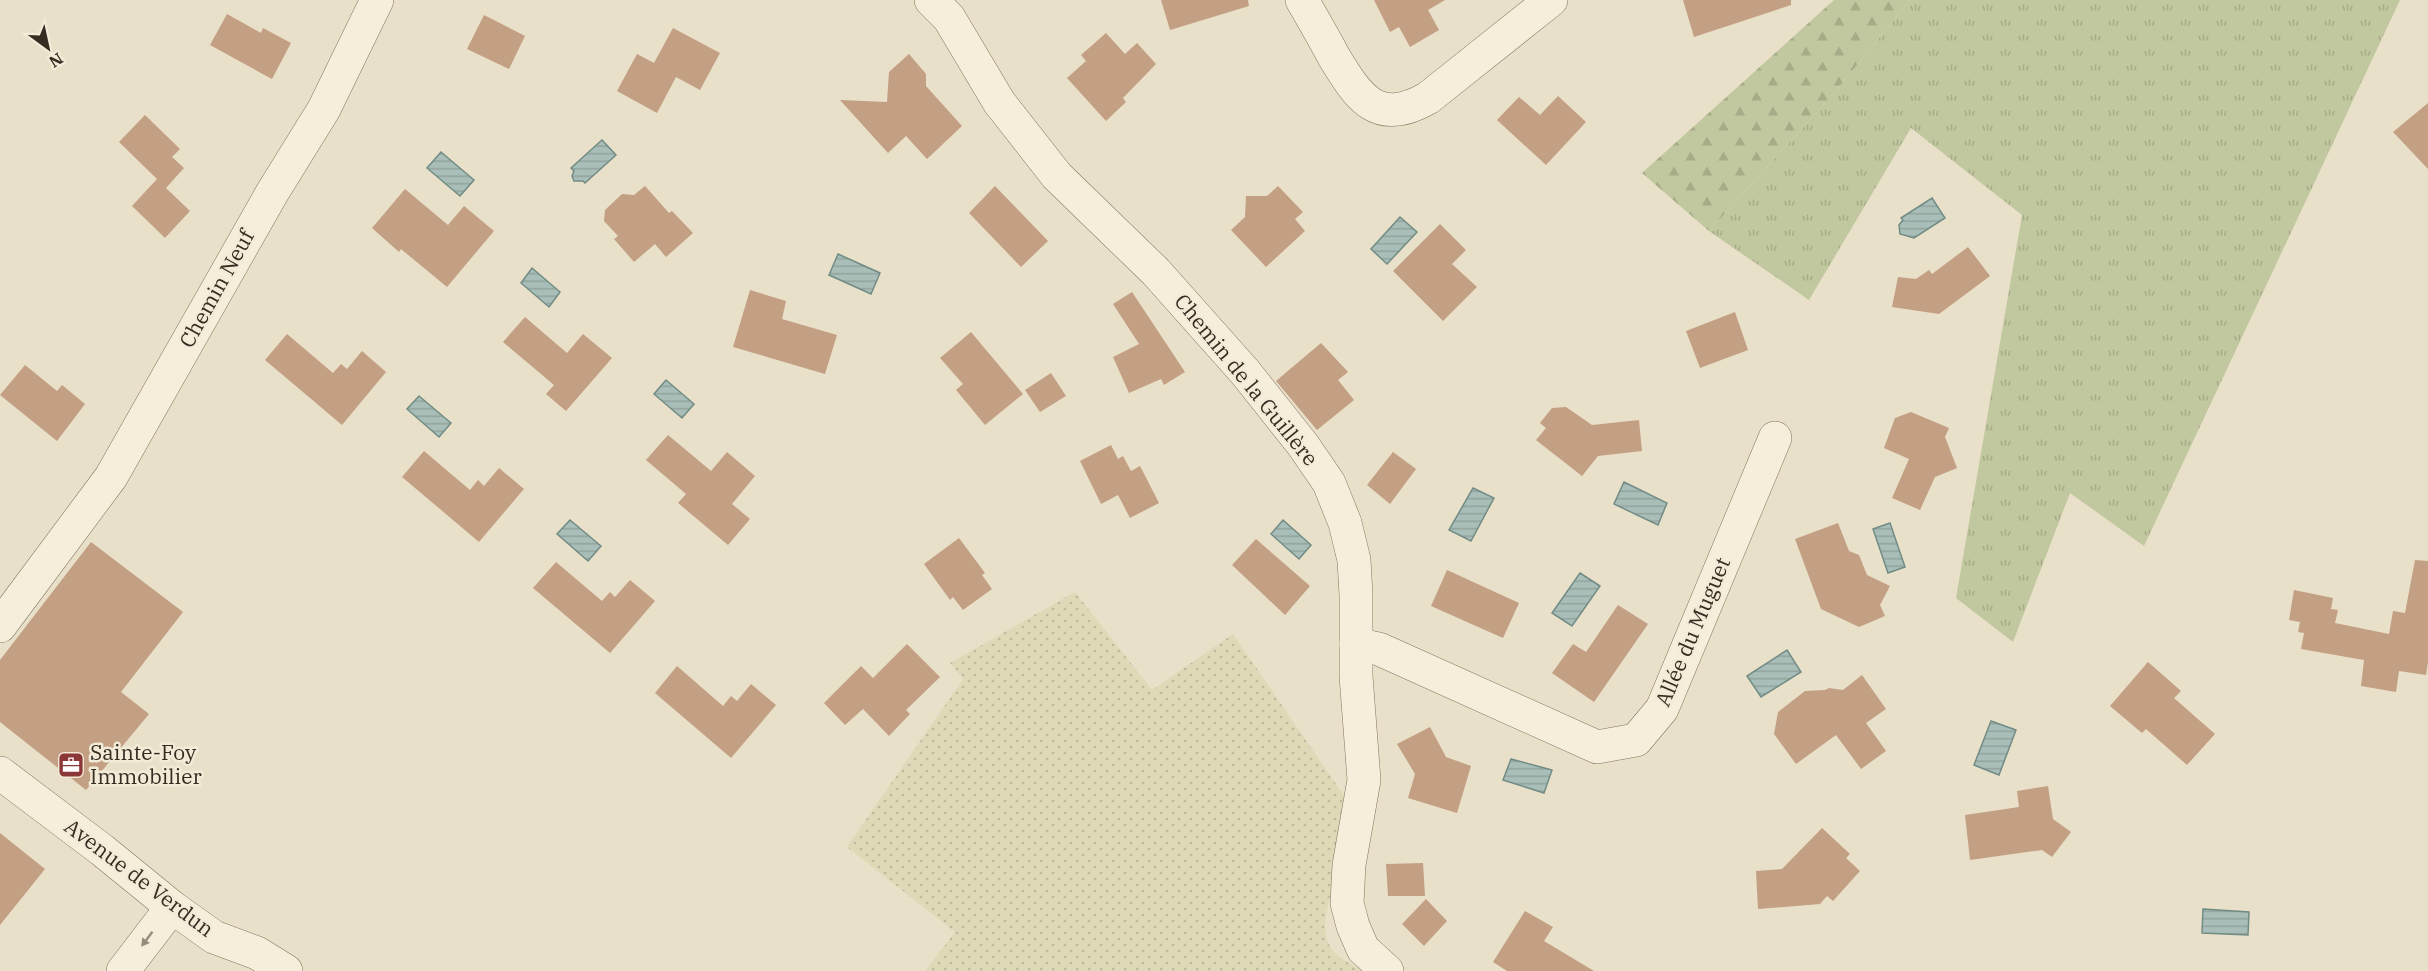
<svg xmlns="http://www.w3.org/2000/svg" width="2428" height="971" font-family="'IBM Plex Serif',serif">
<defs>
<pattern id="farmland-dots" width="8" height="8" patternUnits="userSpaceOnUse" patternTransform="scale(1.5)"><rect width="8" height="8" fill="#ded9b7"/><path d="M2 2h.1M6 6h.1" fill="none" stroke="#bfba9d" stroke-width="1.8" stroke-linecap="round"/></pattern>
<pattern id="grass-tufts" width="24" height="20" patternUnits="userSpaceOnUse" patternTransform="scale(1.5)"><rect width="24" height="20" fill="#c1c79e"/><path d="M3 7l-1-3M5 7V3M7 7l1-3M15 17l-1-3M17 17v-4M19 17l1-3" fill="none" stroke="#a6ab88"/></pattern>
<pattern id="forest-firs" width="22" height="20" patternUnits="userSpaceOnUse" patternTransform="scale(1.5)"><rect width="22" height="20" fill="#c1c79e"/><path d="M5 1l3.5 6h-7zM16 11l3.5 6h-7z" fill="#a6ab88"/></pattern>
<pattern id="water-rules" width="6" height="5" patternUnits="userSpaceOnUse" patternTransform="scale(1.5)"><rect width="6" height="5" fill="#a9beb8"/><path d="M0 2.5h6" fill="none" stroke="#92a39e"/></pattern>
</defs>
<rect width="100%" height="100%" fill="#e9e0c9"/>
<!-- farmland -->
<polygon fill="url(#farmland-dots)" points="1075,592 1152,690 1233,634 1351,806 1326,914 1325,927 1327,941 1332,950 1339,957 1362,971 925,971 955,932 847,847 963,679 950,663"/>
<!-- grass -->
<polygon fill="url(#grass-tufts)" points="1910,0 2400,0 2144,546 2070,493 2013,642 1956,598 2022,215 1911,128 1809,300 1709,231 1834,93"/>
<!-- forest -->
<polygon fill="url(#forest-firs)" points="1834,0 1910,0 1834,93 1709,231 1642,173"/>
<!-- water -->
<g fill="url(#water-rules)" stroke="#718c85" stroke-width="1.5">
<polygon points="602,140 616,155 585,183 583,181 574,181 572,176 574,171 571,168"/>
<polygon points="441,152 474,180 460,196 427,168"/>
<polygon points="1932,198 1945,218 1914,238 1900,234 1899,225 1903,220 1901,218"/>
<polygon points="1400,217 1417,232 1387,264 1371,249"/>
<polygon points="838,254 880,273 871,294 829,275"/>
<polygon points="532,268 560,292 549,307 521,283"/>
<polygon points="666,380 694,404 682,418 654,394"/>
<polygon points="419,396 451,423 439,437 407,409"/>
<polygon points="1624,482 1667,503 1658,525 1614,504"/>
<polygon points="1473,488 1494,498 1471,541 1449,530"/>
<polygon points="570,520 601,546 588,561 557,534"/>
<polygon points="1283,520 1311,545 1299,559 1271,534"/>
<polygon points="1890,523 1905,567 1888,573 1873,529"/>
<polygon points="1580,573 1600,586 1572,626 1552,613"/>
<polygon points="1787,650 1801,672 1761,697 1747,676"/>
<polygon points="1991,721 2016,730 1999,775 1974,765"/>
<polygon points="1511,759 1552,770 1544,793 1503,780"/>
<polygon points="2203,909 2249,912 2248,935 2202,933"/>
</g>
<!-- building -->
<g fill="#c39f83">
<polygon points="1161,0 1248,0 1249,6 1170,30"/>
<polygon points="1374,0 1445,0 1428,10 1439,30 1410,47 1399,27 1390,32"/>
<polygon points="1683,0 1791,0 1791,5 1694,37"/>
<polygon points="227,14 261,33 263,28 291,43 272,79 210,45"/>
<polygon points="484,15 525,36 509,69 467,49"/>
<polygon points="673,28 720,53 700,90 676,77 657,113 617,91 637,54 654,63"/>
<polygon points="1106,33 1125,54 1137,43 1156,64 1123,98 1126,102 1106,121 1067,78 1086,61 1081,55"/>
<polygon points="909,54 926,74 926,86 962,126 927,159 906,136 888,153 840,100 887,102 889,72"/>
<polygon points="1558,96 1586,122 1546,165 1497,120 1519,97 1540,115"/>
<polygon points="2428,103 2428,169 2393,132"/>
<polygon points="145,115 180,149 172,157 184,168 166,188 190,211 165,238 132,206 157,179 119,142"/>
<polygon points="645,186 669,213 672,211 693,233 666,257 655,244 634,262 614,239 618,236 604,221 605,210 622,194 634,195"/>
<polygon points="995,186 1048,241 1021,267 969,213"/>
<polygon points="1278,186 1303,212 1295,219 1305,231 1266,267 1231,230 1245,217 1246,196 1267,196"/>
<polygon points="405,189 448,225 464,206 494,231 447,287 401,249 399,252 372,228"/>
<polygon points="1440,224 1466,250 1452,264 1477,287 1443,321 1393,271"/>
<polygon points="1968,247 1990,276 1939,314 1892,307 1898,277 1916,279 1929,270 1932,274"/>
<polygon points="750,290 786,301 782,319 837,335 825,374 733,347"/>
<polygon points="1132,292 1185,372 1164,385 1161,379 1129,393 1113,357 1139,344 1113,304"/>
<polygon points="1735,312 1748,350 1700,368 1686,331"/>
<polygon points="525,317 567,353 583,334 612,358 566,411 546,394 554,385 503,342"/>
<polygon points="971,332 1023,394 985,425 956,390 963,384 940,358"/>
<polygon points="287,334 333,373 341,364 347,369 362,351 386,372 342,425 265,360"/>
<polygon points="1321,343 1348,372 1338,380 1354,400 1317,430 1276,381"/>
<polygon points="25,365 57,391 62,385 85,404 57,441 0,395"/>
<polygon points="1051,373 1066,396 1040,412 1025,390"/>
<polygon points="1566,407 1592,425 1639,420 1642,451 1598,456 1582,476 1536,440 1546,428 1540,423 1552,408"/>
<polygon points="1911,412 1949,428 1945,437 1957,468 1935,477 1920,510 1892,498 1909,459 1884,448 1895,418"/>
<polygon points="668,435 711,471 727,452 755,476 732,504 750,519 728,545 678,503 686,494 646,460"/>
<polygon points="1111,445 1118,459 1123,456 1131,471 1140,466 1159,503 1130,518 1118,495 1101,504 1080,461"/>
<polygon points="424,451 470,490 478,480 484,486 499,468 524,489 479,542 402,477"/>
<polygon points="1393,452 1416,469 1390,504 1367,485"/>
<polygon points="1838,523 1849,551 1859,555 1867,575 1890,586 1880,605 1885,616 1859,627 1821,609 1795,539"/>
<polygon points="959,538 985,573 982,575 992,589 963,610 953,597 950,600 924,564"/>
<polygon points="1256,539 1310,586 1285,615 1232,565"/>
<polygon points="91,542 183,612 121,692 149,714 86,790 0,722 0,660"/>
<polygon points="2415,560 2428,561 2428,662 2426,675 2399,671 2396,692 2361,686 2364,660 2301,649 2304,633 2298,632 2300,622 2289,620 2294,590 2333,598 2331,609 2338,610 2335,623 2389,634 2393,611 2405,613"/>
<polygon points="556,562 602,601 610,592 615,597 630,580 655,601 610,653 533,588"/>
<polygon points="1447,570 1519,603 1503,638 1431,606"/>
<polygon points="1618,605 1648,624 1594,702 1552,673 1573,644 1586,652"/>
<polygon points="907,644 940,677 906,710 910,714 889,736 863,709 845,725 824,703 861,666 873,678"/>
<polygon points="2148,662 2181,691 2174,698 2215,734 2187,765 2146,729 2142,733 2110,706"/>
<polygon points="677,666 723,706 731,696 737,701 751,684 776,705 731,758 655,693"/>
<polygon points="1862,675 1886,709 1866,723 1886,751 1861,769 1836,735 1796,764 1774,734 1778,712 1805,691 1825,690 1829,688 1843,690"/>
<polygon points="1430,727 1446,757 1471,766 1457,813 1408,798 1415,774 1397,744"/>
<polygon points="2048,786 2053,819 2071,832 2052,857 2042,850 1970,860 1965,815 2019,807 2017,791"/>
<polygon points="1822,828 1850,854 1846,858 1860,871 1833,901 1827,896 1820,904 1758,909 1756,871 1782,869"/>
<polygon points="0,833 45,869 0,925"/>
<polygon points="1423,863 1425,896 1388,896 1386,864"/>
<polygon points="1426,899 1447,921 1424,946 1402,924"/>
<polygon points="1525,911 1553,927 1544,941 1594,971 1507,971 1493,962"/>
</g>
<g fill="none" stroke-linecap="round" stroke-linejoin="round">
<defs>
<g id="minor">
<polyline points="931,0 949,18 999,102 1057,176 1156,272 1245,372 1303,445 1329,483 1345,523 1354,560 1356,595 1356,676 1364,780 1349,865 1347,903 1353,926 1363,949 1387,971"/>
<path d="M1302,0C1313,19 1324,38 1334,57C1359,98 1377,127 1428,98L1551,0"/>
<polyline points="1356,644 1379,649 1597,747 1636,740 1662,709 1775,438"/>
<polyline points="123,971 172,907"/>
</g>
<g id="tertiary">
<polyline points="0,626 111,477 272,193 324,109 377,0"/>
<polyline points="0,773 102,850 172,907 214,937 257,953 286,971"/>
</g>
</defs>
<!-- minor casing -->
<use href="#minor" stroke="#847360" stroke-width="34"/>
<!-- tertiary casing -->
<use href="#tertiary" stroke="#847360" stroke-width="34"/>
<!-- minor -->
<use href="#minor" stroke="#f5eedb" stroke-width="33"/>
<!-- tertiary -->
<use href="#tertiary" stroke="#f5eedb" stroke-width="33"/>
</g>
<!-- one-way arrows -->
<defs><path id="oneway-solid" d="M-6-.8H1V-3.2L6.5 0L1 3.2V.8H-6Z" transform="scale(1.5)"/></defs>
<use fill="#968d7e" href="#oneway-solid" transform="translate(147 939) rotate(127)"/>
<!-- icons -->
<defs>
<symbol id="office-square" viewBox="-11 -11 22 22"><rect x="-9" y="-9" width="18" height="18" rx="4" fill="#8c3737" stroke="#f2ebd8"/><path d="M-6-3h4V-5.5h4V-3h4V5H-6ZM-1-4.5V-3h2v-1.5ZM-6 0V1H6V0Z" fill="#fff"/></symbol>
</defs>
<g fill-rule="evenodd">
<use href="#office-square" x="56" y="750" width="30" height="30"/>
</g>
<g text-anchor="middle" stroke-width="5" stroke-linejoin="round" paint-order="stroke">
<!-- street labels -->
<g font-size="21" fill="#362c21" stroke="#f2ebd8">
<text transform="translate(217 289) rotate(-61)" y="7">Chemin Neuf</text>
<text transform="translate(1246 380) rotate(51)" y="7">Chemin de la Guillère</text>
<text transform="translate(1693 632) rotate(-67)" y="7">Allée du Muguet</text>
<text transform="translate(139 878) rotate(37)" y="7">Avenue de Verdun</text>
</g>
<!-- poi labels -->
<g font-size="21" fill="#362c21" stroke="#f2ebd8" text-anchor="start">
<text x="90" y="760">Sainte-Foy<tspan x="90" dy="24">Immobilier</tspan></text>
</g>
</g>
<!-- north arrow -->
<g transform="translate(48 48) rotate(147)" stroke="#f2ebd8" stroke-width="4.5" paint-order="stroke">
<path d="M0-4.5L10 22L0 15L-10 22Z" fill="#362c21"/>
<text y="-9" font-size="16" font-weight="bold" text-anchor="middle" fill="#362c21">N</text>
</g>
</svg>
